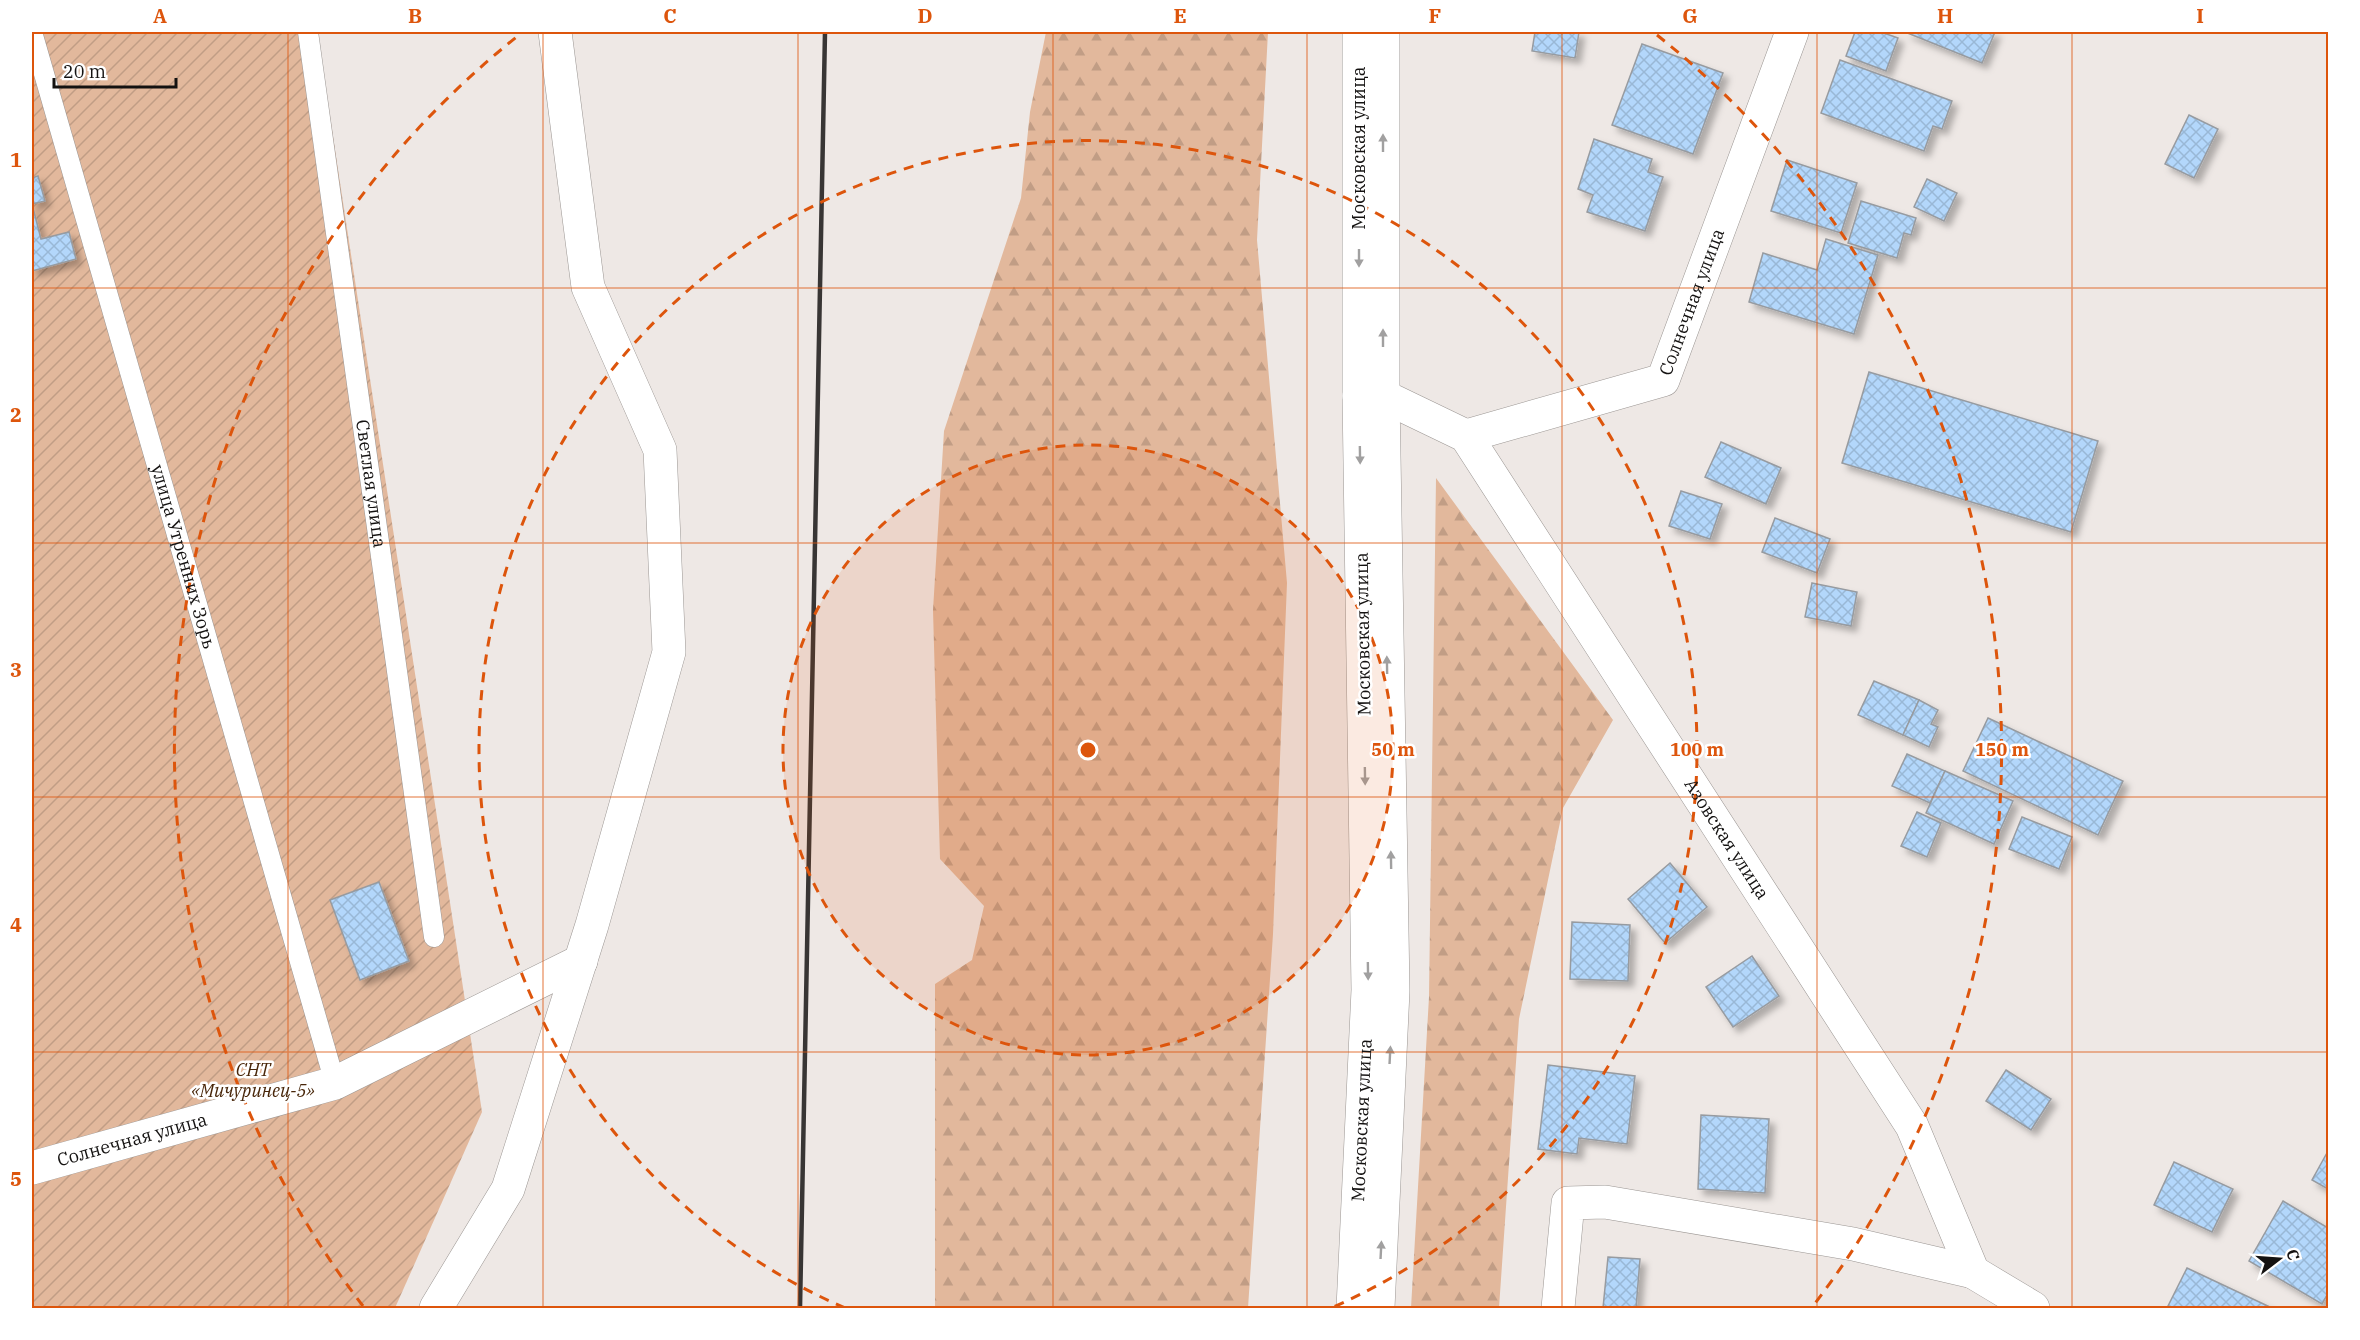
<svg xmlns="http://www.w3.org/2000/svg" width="2360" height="1340" font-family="'IBM Plex Serif',serif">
<defs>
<pattern id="forest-firs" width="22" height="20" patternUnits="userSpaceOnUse" patternTransform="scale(1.5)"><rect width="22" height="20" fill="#e2b89c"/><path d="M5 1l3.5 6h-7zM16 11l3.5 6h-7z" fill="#c19d85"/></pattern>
<pattern id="garden-furrows" width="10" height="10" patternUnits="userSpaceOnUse" patternTransform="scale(1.5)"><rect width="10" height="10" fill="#e2b89c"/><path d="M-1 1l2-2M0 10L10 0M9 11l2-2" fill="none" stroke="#c19d85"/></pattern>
<pattern id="building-cross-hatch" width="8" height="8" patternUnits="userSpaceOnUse" patternTransform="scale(1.5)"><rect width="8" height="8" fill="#b3d7fb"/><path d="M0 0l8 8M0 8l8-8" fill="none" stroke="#99b8d6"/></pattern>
<filter id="shadow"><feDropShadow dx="5.5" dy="5.5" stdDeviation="3" flood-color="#0004"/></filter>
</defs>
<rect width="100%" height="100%" fill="#eee8e5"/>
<!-- forest -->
<g fill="url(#forest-firs)">
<polygon points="1046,32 1268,32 1257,240 1287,583 1273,934 1248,1308 935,1308 935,984 972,960 984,906 940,859 933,610 944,431 1021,198 1030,112"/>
<polygon points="1436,478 1613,720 1563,808 1519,1019 1499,1308 1411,1308 1429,997"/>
</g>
<!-- garden -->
<polygon fill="url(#garden-furrows)" points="32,32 317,32 482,1112 395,1308 32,1308"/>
<!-- building -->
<g fill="url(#building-cross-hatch)" stroke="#979ba0" stroke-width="1.5" filter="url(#shadow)">
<polygon points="1535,32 1579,32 1575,58 1532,51"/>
<polygon points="1855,32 1881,32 1898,38 1886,71 1846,56"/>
<polygon points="1905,32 1995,32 1982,63"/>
<polygon points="1642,44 1723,73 1693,154 1612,125"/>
<polygon points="1840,60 1952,101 1942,129 1933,126 1924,151 1821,113"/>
<polygon points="2189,115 2218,129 2194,178 2165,164"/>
<polygon points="1594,139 1652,159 1648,172 1663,177 1645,231 1587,212 1593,195 1578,189"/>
<polygon points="1787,160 1857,183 1841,233 1771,211"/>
<polygon points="38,176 45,201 32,204 41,239 69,232 76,259 32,271 32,178"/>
<polygon points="1927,179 1957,193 1944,221 1914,207"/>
<polygon points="1861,201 1916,218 1911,235 1904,233 1897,258 1848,243"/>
<polygon points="1826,239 1878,255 1854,334 1749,302 1763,253 1817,270"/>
<polygon points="1869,372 2098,441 2071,532 1842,463"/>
<polygon points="1721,442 1781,468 1766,504 1705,477"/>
<polygon points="1681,491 1722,504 1710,539 1669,526"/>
<polygon points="1775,518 1830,539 1817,573 1762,552"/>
<polygon points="1812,583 1857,592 1851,626 1805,617"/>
<polygon points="1874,681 1919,700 1903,735 1858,715"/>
<polygon points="1919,700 1938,710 1931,724 1938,727 1929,747 1903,735"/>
<polygon points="1988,718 2123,781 2098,835 1963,771"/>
<polygon points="1907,754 1945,771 1930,803 1892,786"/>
<polygon points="1945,771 2013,801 1994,844 1926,813"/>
<polygon points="1917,812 1941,823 1927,857 1901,846"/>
<polygon points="2022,817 2072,837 2059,869 2009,849"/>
<polygon points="1670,863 1707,907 1665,943 1628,899"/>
<polygon points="379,882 409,961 360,980 330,900"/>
<polygon points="1572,922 1630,925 1628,981 1570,979"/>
<polygon points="1752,956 1779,996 1733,1027 1706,987"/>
<polygon points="1548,1065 1635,1076 1627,1144 1579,1138 1577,1154 1538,1149"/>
<polygon points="2006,1070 2051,1099 2031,1130 1986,1101"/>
<polygon points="1701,1115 1769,1119 1765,1193 1698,1189"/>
<polygon points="2328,1151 2328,1189 2312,1180"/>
<polygon points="2174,1162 2233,1189 2212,1232 2154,1205"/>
<polygon points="2283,1201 2328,1228 2328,1293 2322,1304 2249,1261"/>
<polygon points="1608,1257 1640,1259 1636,1308 1603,1308"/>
<polygon points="2187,1268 2272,1308 2167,1308"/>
</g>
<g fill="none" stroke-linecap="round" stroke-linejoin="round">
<defs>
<g id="service">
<path id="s1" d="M32,32L335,1083"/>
<path id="s2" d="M308,32L434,937"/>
</g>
<g id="minor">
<path id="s3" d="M1466,436L1663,380L1792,32"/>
<path id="s4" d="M32,1168L335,1083L581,961"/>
<polyline points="436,1308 508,1189 592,925 669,652 660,450 588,287 555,32"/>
<polyline points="1558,1308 1568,1203 1605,1202 1853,1244 1973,1272"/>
</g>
<g id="tertiary">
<path id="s5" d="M1359,396H1383L1466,436L1912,1126L1973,1272L2033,1308"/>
</g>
<g id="secondary">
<path id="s6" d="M1353,1308L1368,990L1359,396V32"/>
<polyline points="1378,1308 1393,991 1383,396 1383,32"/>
</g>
</defs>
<!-- service casing -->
<use href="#service" stroke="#9b9693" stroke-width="21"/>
<!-- minor casing -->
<use href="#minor" stroke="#9b9693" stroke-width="34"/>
<!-- tertiary casing -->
<use href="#tertiary" stroke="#9b9693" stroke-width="34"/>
<!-- secondary casing -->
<use href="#secondary" stroke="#9b9693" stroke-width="34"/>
<!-- service -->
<use href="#service" stroke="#fff" stroke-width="20"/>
<!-- minor -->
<use href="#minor" stroke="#fff" stroke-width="33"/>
<!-- tertiary -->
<use href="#tertiary" stroke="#fff" stroke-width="33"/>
<!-- secondary -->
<use href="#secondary" stroke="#fff" stroke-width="33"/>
<!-- rail -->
<polyline stroke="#383534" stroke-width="4.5" points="800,1308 825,32"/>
</g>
<!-- one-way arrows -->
<defs><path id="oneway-solid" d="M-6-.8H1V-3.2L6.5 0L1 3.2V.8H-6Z" transform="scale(1.5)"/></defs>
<g fill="#a1a0a0">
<use href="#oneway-solid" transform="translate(1383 143) rotate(-90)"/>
<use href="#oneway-solid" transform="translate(1359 258) rotate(90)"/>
<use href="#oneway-solid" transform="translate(1383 338) rotate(-90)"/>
<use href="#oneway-solid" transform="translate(1360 455) rotate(89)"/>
<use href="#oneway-solid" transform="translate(1387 665) rotate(-91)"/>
<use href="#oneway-solid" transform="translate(1365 776) rotate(89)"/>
<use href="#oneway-solid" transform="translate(1391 860) rotate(-91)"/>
<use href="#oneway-solid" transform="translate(1368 971) rotate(89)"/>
<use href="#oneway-solid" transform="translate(1390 1055) rotate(-87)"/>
<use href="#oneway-solid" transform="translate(1381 1250) rotate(-87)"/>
</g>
<!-- grid -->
<path fill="none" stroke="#dd550c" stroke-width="1.5" stroke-opacity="0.55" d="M288,32V1308M543,32V1308M798,32V1308M1053,32V1308M1307,32V1308M1562,32V1308M1817,32V1308M2072,32V1308M32,288H2328M32,543H2328M32,797H2328M32,1052H2328"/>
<!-- distance rings -->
<circle cx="1088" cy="750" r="305" fill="#dd550c" fill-opacity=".12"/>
<g fill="none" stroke="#dd550c" stroke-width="3" stroke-dasharray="10 8">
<circle cx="1088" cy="750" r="305"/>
<path d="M845 1308A609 609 0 1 1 1331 1308"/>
<path d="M363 1306A914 914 0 0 1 519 35M1657 35A914 914 0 0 1 1813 1306"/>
</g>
<g text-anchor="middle" stroke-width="5" stroke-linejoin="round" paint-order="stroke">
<!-- street labels -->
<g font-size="18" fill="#141211" stroke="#fff">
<text transform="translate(1359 148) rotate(-90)" y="6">Московская улица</text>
<text dy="6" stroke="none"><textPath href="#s3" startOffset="288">Солнечная улица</textPath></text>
<text dy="6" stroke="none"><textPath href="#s2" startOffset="456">Светлая улица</textPath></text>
<text dy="6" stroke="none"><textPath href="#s1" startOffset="546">улица Утренних Зорь</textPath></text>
<text transform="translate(1363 634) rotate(-91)" y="6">Московская улица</text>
<text dy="6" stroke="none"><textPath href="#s5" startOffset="596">Азовская улица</textPath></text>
<text dy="6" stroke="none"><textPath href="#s6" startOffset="188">Московская улица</textPath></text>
<text dy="6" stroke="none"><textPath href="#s4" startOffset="104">Солнечная улица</textPath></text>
</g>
<!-- park labels -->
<g font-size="18" font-style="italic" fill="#482609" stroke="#fff">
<text x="253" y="1076">СНТ<tspan x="253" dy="21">«Мичуринец-5»</tspan></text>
</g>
</g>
<circle cx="1088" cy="750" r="9" fill="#dd550c" stroke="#fff" stroke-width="3"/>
<g font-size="18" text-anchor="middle" font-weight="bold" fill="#dd550c" stroke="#fff" stroke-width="5" stroke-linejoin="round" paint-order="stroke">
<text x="1393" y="756">50 m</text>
<text x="1697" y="756">100 m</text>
<text x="2002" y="756">150 m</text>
</g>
<!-- border -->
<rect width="2360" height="1340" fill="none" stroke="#ffffff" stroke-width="66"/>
<!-- north arrow -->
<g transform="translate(2279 1259) rotate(73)" stroke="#ffffff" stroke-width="4.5" paint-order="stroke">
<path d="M0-4.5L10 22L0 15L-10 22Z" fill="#141211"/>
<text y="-9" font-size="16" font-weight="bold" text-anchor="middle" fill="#141211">С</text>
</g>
<!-- scale -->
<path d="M54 78v9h122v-9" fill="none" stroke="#141211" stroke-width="3"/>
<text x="63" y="78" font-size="18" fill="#141211" stroke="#ffffff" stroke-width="4.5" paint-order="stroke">20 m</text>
<rect x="33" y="33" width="2294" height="1274" fill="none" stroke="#dd550c" stroke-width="2"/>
<g font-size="20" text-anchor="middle" font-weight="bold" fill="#dd550c">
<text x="160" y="23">A</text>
<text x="415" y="23">B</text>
<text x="670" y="23">C</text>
<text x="925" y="23">D</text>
<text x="1180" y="23">E</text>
<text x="1435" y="23">F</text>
<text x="1690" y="23">G</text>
<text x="1945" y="23">H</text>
<text x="2200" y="23">I</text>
<text x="16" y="167">1</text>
<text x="16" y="422">2</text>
<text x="16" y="677">3</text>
<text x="16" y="932">4</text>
<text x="16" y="1186">5</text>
</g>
</svg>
